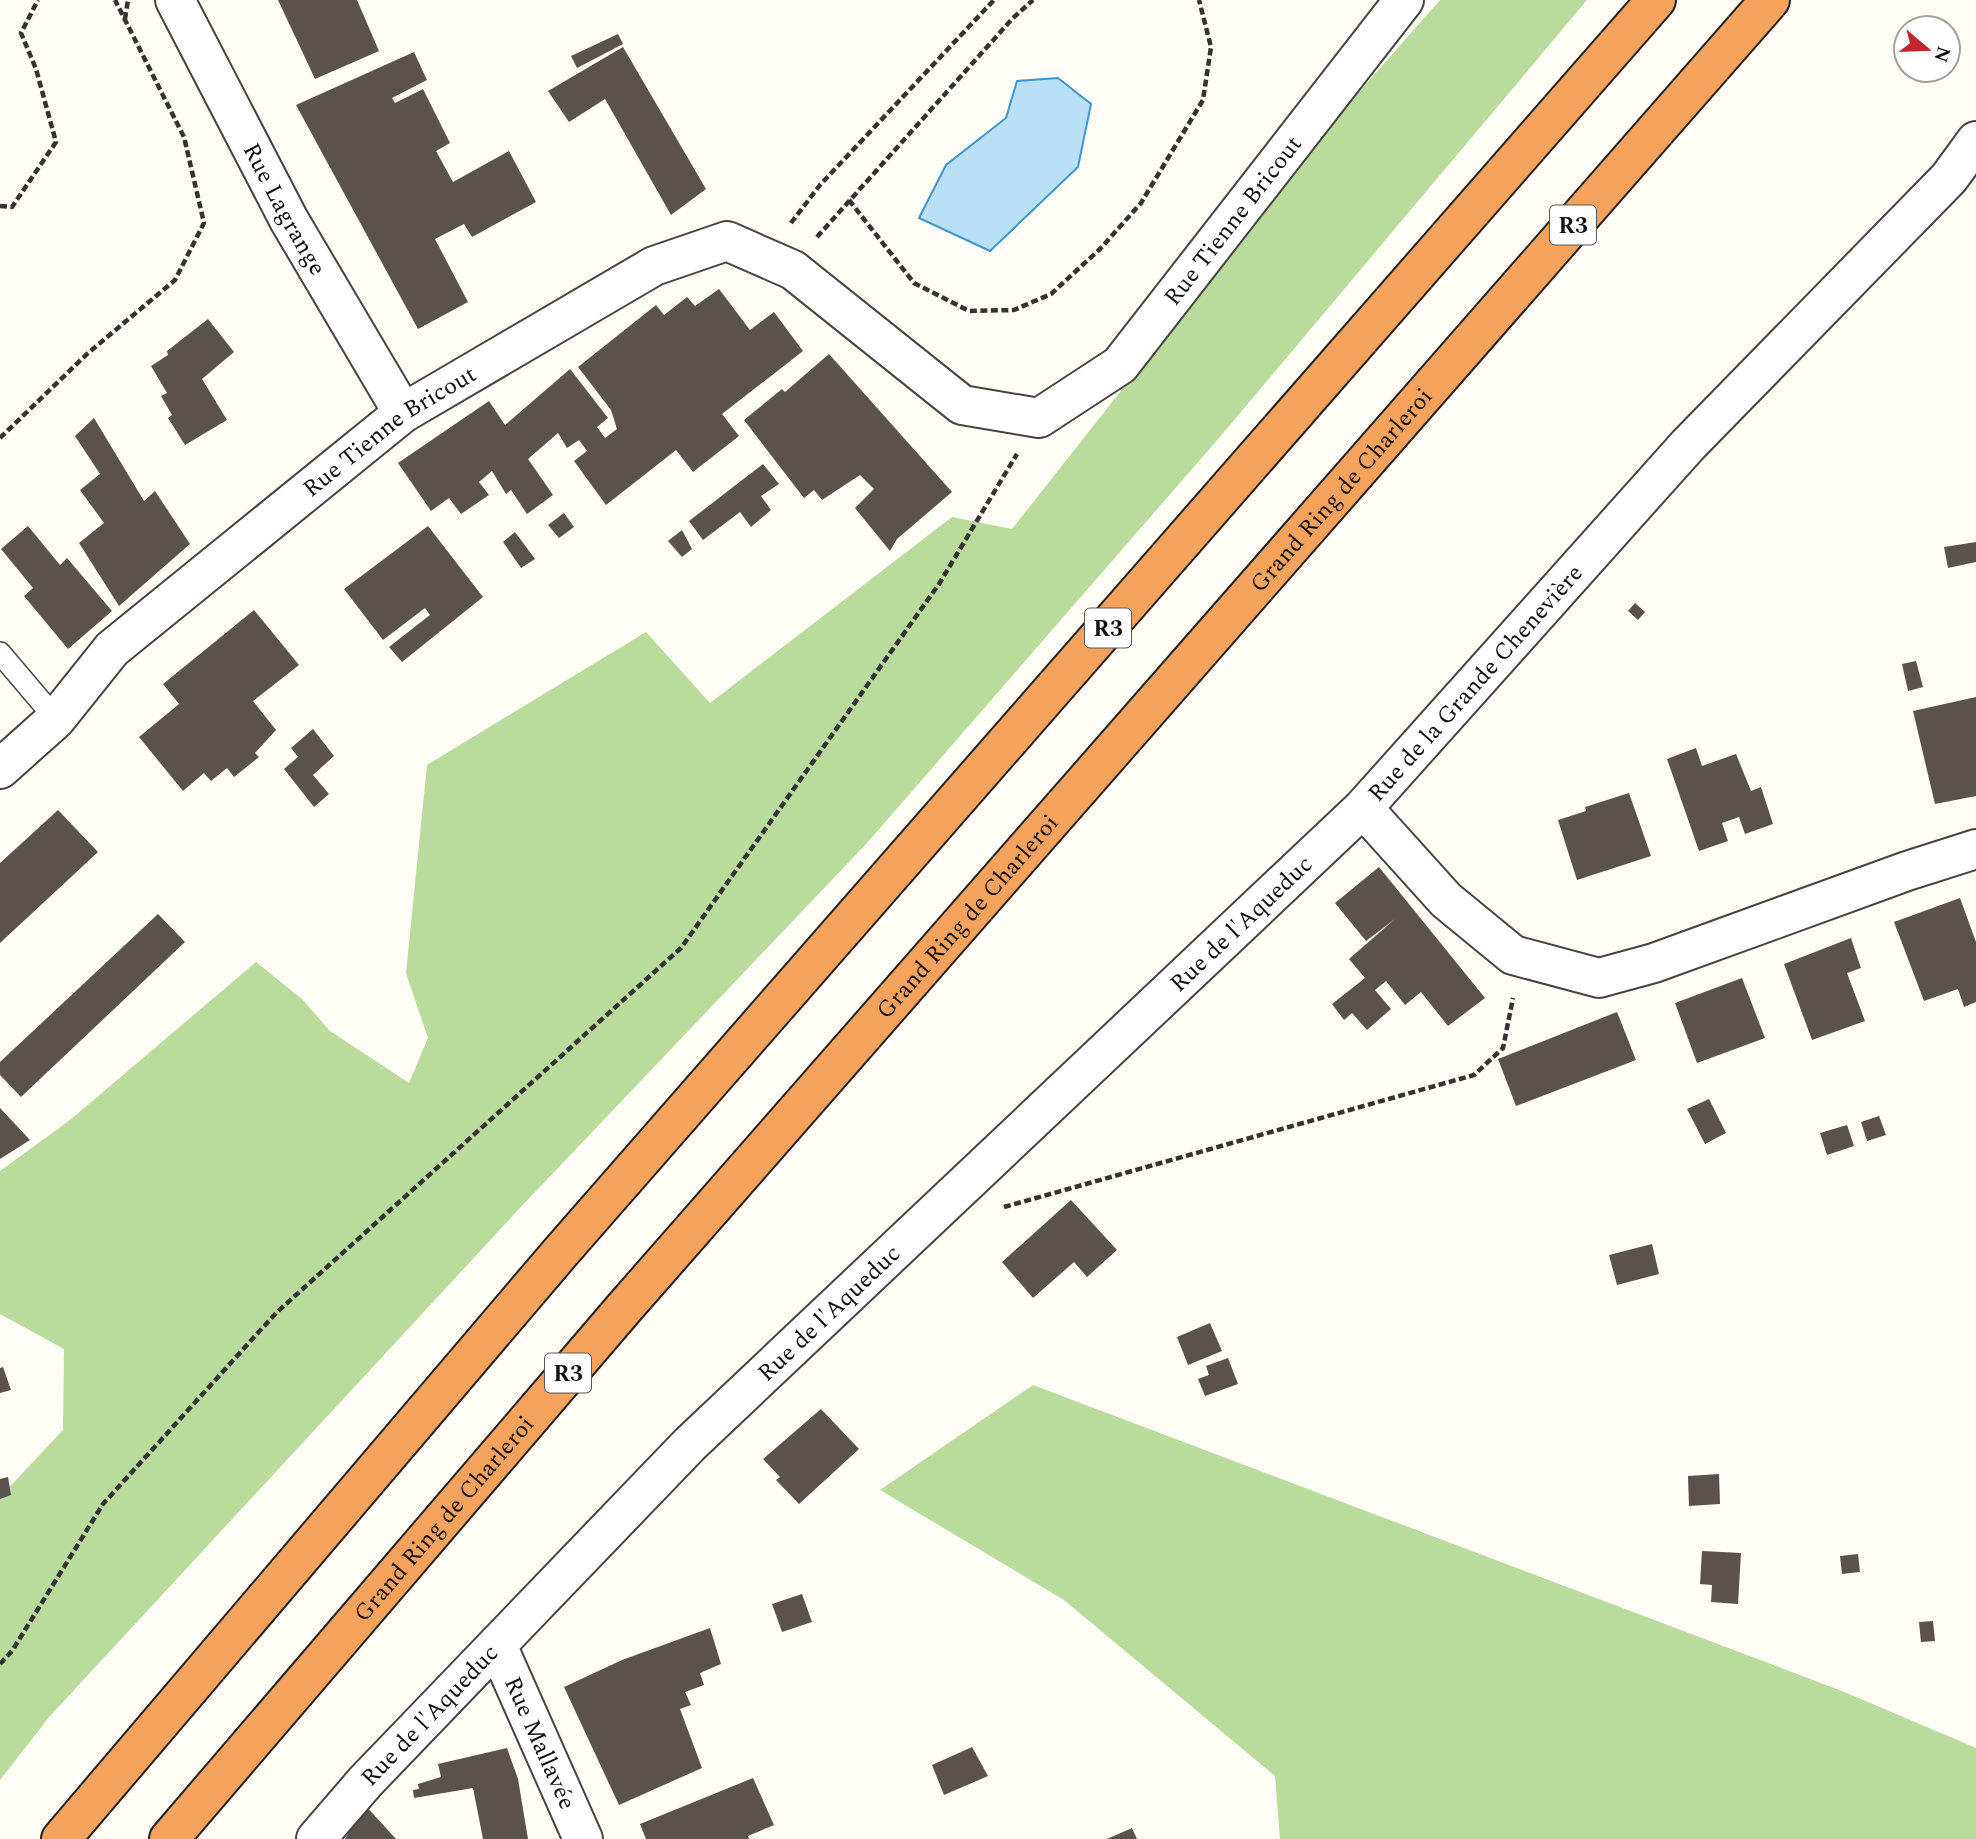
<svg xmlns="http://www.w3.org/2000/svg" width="1976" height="1839" font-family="Spectral,serif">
<rect width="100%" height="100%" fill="#fffdf5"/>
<!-- forest -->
<g fill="#b9dc9c">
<polygon points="1440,0 1587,0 1225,431 867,843 519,1209 50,1716 0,1780 0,1497 63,1430 64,1349 0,1314 0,1171 70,1120 256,962 302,999 330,1031 409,1083 428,1038 406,973 427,765 646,632 710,703 952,517 1012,529 1337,117"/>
<polygon points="1033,1385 1842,1691 1976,1748 1976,1839 1280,1839 1275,1776 1064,1600 880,1490"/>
</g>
<!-- water -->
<polygon fill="#b9e0f7" stroke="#3f96cf" stroke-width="2" points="1058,78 1091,104 1078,167 990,251 919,218 946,165 1006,118 1017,81"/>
<!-- building -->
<g fill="#5a524d">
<polygon points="278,0 357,0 379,51 315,79"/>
<polygon points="618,34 623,44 577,68 571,56"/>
<polygon points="623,47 706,189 671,215 605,99 569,122 548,91"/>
<polygon points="414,52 427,80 392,98 395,103 423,89 450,143 436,151 453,182 509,151 536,202 472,237 464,224 435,239 468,302 418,329 296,105"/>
<polygon points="719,289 750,330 774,312 803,351 722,414 739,436 693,472 676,450 606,505 574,461 587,451 579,440 567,448 558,433 528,459 553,495 527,514 511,490 506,494 492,471 479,482 489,495 461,514 449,498 431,511 398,463 489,401 505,425 570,369 608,418 597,427 605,438 617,429 611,410 578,367 656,305 664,315 687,297 695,306"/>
<polygon points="208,319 234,352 202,379 227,420 185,445 168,418 172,415 161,396 167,393 151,366 168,355 167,351"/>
<polygon points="829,354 952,492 897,539 890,551 855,508 874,489 860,475 822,500 814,490 804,498 744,420 782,389 785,392"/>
<polygon points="94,418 144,501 155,491 190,544 119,606 79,543 104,523 80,490 100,474 75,436"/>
<polygon points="763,464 779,484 761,496 771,510 751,527 740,512 703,540 689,521"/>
<polygon points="564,513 574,527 559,538 548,525"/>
<polygon points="28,526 60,565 67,558 112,611 68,649 24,596 33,588 1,549"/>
<polygon points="428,526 483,597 402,662 389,647 430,615 425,608 383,640 344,589"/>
<polygon points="682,530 692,549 682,557 668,541"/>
<polygon points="515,532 535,559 521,568 503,542"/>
<polygon points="1976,542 1976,562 1948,568 1944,547"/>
<polygon points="1635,603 1645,612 1638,620 1628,611"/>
<polygon points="254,610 299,665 253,701 276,730 255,753 259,757 234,777 227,768 211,781 204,773 183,791 139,737 179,704 163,684"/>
<polygon points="1916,661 1923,687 1908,691 1902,664"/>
<polygon points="1976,697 1976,796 1935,804 1913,711"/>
<polygon points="313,729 334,756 313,775 329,794 314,807 284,769 298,757 291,748"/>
<polygon points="1696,748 1702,766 1736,754 1751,791 1761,787 1773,824 1745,834 1739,817 1722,823 1728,841 1699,851 1667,759"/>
<polygon points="1629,793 1651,856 1577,880 1558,820 1586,811 1585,807"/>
<polygon points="58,810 98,852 0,943 0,863"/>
<polygon points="1379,867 1485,998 1448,1026 1421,992 1405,1005 1386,981 1375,990 1391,1009 1367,1030 1352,1013 1344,1020 1332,1004 1365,978 1349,959 1395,919 1366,941 1335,903"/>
<polygon points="1960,898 1976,942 1976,1002 1964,1007 1958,989 1924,1001 1894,922"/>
<polygon points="158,914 185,942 21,1097 0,1075 0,1062"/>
<polygon points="1851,938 1861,968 1847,973 1865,1021 1812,1040 1784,964"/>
<polygon points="1742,978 1765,1038 1697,1063 1675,1003"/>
<polygon points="1617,1012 1636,1060 1516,1106 1498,1059"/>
<polygon points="1709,1099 1726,1133 1705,1144 1687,1109"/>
<polygon points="0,1108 30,1140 0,1159"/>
<polygon points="1879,1116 1886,1135 1867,1141 1861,1122"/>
<polygon points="1847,1125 1854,1146 1827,1155 1820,1133"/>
<polygon points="1071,1200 1117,1250 1087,1277 1074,1262 1033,1298 1002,1262"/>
<polygon points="1652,1244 1659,1274 1617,1285 1609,1255"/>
<polygon points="1210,1323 1222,1351 1188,1365 1177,1337"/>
<polygon points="1228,1358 1238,1384 1205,1396 1198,1379 1209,1375 1206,1366"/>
<polygon points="3,1367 11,1390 0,1393 0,1368"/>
<polygon points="821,1409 859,1449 799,1504 776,1480 780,1477 763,1459"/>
<polygon points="1719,1474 1720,1504 1689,1506 1688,1476"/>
<polygon points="8,1477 11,1495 0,1499 0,1479"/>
<polygon points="1702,1551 1741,1553 1738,1604 1711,1602 1712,1585 1700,1584"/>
<polygon points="1858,1554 1860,1572 1842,1574 1840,1556"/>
<polygon points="802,1594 812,1622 782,1632 772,1604"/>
<polygon points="1933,1621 1935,1641 1921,1642 1919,1622"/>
<polygon points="710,1628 721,1664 700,1673 704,1685 685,1692 691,1705 680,1709 702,1768 619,1805 564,1687 622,1660"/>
<polygon points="972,1747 988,1776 944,1795 932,1765"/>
<polygon points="507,1748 518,1779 528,1839 483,1839 473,1788 414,1798 413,1790 419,1789 418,1784 441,1777 438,1764"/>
<polygon points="753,1778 774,1825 748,1836 749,1839 646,1839 640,1824"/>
<polygon points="365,1805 396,1839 345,1839"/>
<polygon points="1132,1828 1137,1839 1107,1839"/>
</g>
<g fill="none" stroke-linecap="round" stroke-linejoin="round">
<defs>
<polyline id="service" points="0,653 56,719"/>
<g id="minor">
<path id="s1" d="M175,0L289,220L403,413"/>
<path id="s2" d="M0,769L56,719L112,649L403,413L654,266L727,241L793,270L962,405L1039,418L1120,365L1404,0"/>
<polyline points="1363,808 1446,900 1513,955 1599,978 1654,963 1907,871 1976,849"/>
<path id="s3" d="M497,1645L583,1839"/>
<path id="s4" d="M316,1839L365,1782L690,1444L1363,808L1688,445L1949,178L1976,141"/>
</g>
<g id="motorway">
<polyline points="61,1839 559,1254 1656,0"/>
<path id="s5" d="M169,1839L625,1307L1770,0"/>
</g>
</defs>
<!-- service casing -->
<use href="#service" stroke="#444" stroke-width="24"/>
<!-- minor casing -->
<use href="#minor" stroke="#444" stroke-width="42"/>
<!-- motorway casing -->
<use href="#motorway" stroke="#222" stroke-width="42"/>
<!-- path -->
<g stroke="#333" stroke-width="4.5" stroke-dasharray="7 3.5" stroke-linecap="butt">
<polyline points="125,19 128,0"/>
<polyline points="849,200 914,283 969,311 1014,310 1051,294 1100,249 1141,203 1203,100 1211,47 1199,0"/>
<polyline points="0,206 12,207 56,142 36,69 21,33 38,0"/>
<polyline points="791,223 820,185 994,0"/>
<polyline points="817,237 1013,18 1033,0"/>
<polyline points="0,438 88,353 175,280 204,223 184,137 115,0"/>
<polyline points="1004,1207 1474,1075 1503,1048 1513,998"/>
<polyline points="0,1664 12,1651 103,1504 276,1313 681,948 939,584 1017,454"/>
</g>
<!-- service -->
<use href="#service" stroke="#fff" stroke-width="21"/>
<!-- minor -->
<use href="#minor" stroke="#fff" stroke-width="38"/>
<!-- motorway -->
<use href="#motorway" stroke="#f5a25d" stroke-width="38"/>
</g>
<g text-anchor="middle" stroke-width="7" stroke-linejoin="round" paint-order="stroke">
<!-- shield labels -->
<g fill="#fff" stroke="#585858" stroke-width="2">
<rect x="1550" y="205.5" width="46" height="39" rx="5"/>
<rect x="1085" y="608.5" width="46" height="39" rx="5"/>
<rect x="545" y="1353.5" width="46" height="39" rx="5"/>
</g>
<g font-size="23" font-weight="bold" fill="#111">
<text x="1573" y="233">R3</text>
<text x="1108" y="636">R3</text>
<text x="568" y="1381">R3</text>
</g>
<!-- street labels -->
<g font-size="24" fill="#111" stroke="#fff">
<text dy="8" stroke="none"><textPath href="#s1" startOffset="236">Rue Lagrange</textPath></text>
<text dy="8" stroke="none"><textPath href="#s2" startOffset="1554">Rue Tienne Bricout</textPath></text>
<text dy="8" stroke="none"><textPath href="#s2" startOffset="518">Rue Tienne Bricout</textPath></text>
<text dy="8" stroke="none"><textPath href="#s5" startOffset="1787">Grand Ring de Charleroi</textPath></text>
<text dy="8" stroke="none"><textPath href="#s4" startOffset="1638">Rue de la Grande Chenevière</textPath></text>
<text dy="8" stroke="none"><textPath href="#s5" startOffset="1220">Grand Ring de Charleroi</textPath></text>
<text dy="8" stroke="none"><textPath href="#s4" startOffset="1302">Rue de l'Aqueduc</textPath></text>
<text dy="8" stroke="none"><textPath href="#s4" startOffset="735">Rue de l'Aqueduc</textPath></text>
<text dy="8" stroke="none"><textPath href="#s5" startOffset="422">Grand Ring de Charleroi</textPath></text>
<text dy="8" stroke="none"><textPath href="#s4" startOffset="168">Rue de l'Aqueduc</textPath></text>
<text dy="8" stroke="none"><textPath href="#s3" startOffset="107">Rue Mallavée</textPath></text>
</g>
</g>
<!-- north arrow -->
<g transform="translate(1927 49) rotate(109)"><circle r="33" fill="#ffffff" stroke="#a0a0a0" stroke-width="2"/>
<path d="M0-5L12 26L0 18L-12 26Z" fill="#c4262e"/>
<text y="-10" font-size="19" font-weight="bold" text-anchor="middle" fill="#111111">N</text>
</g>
</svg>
